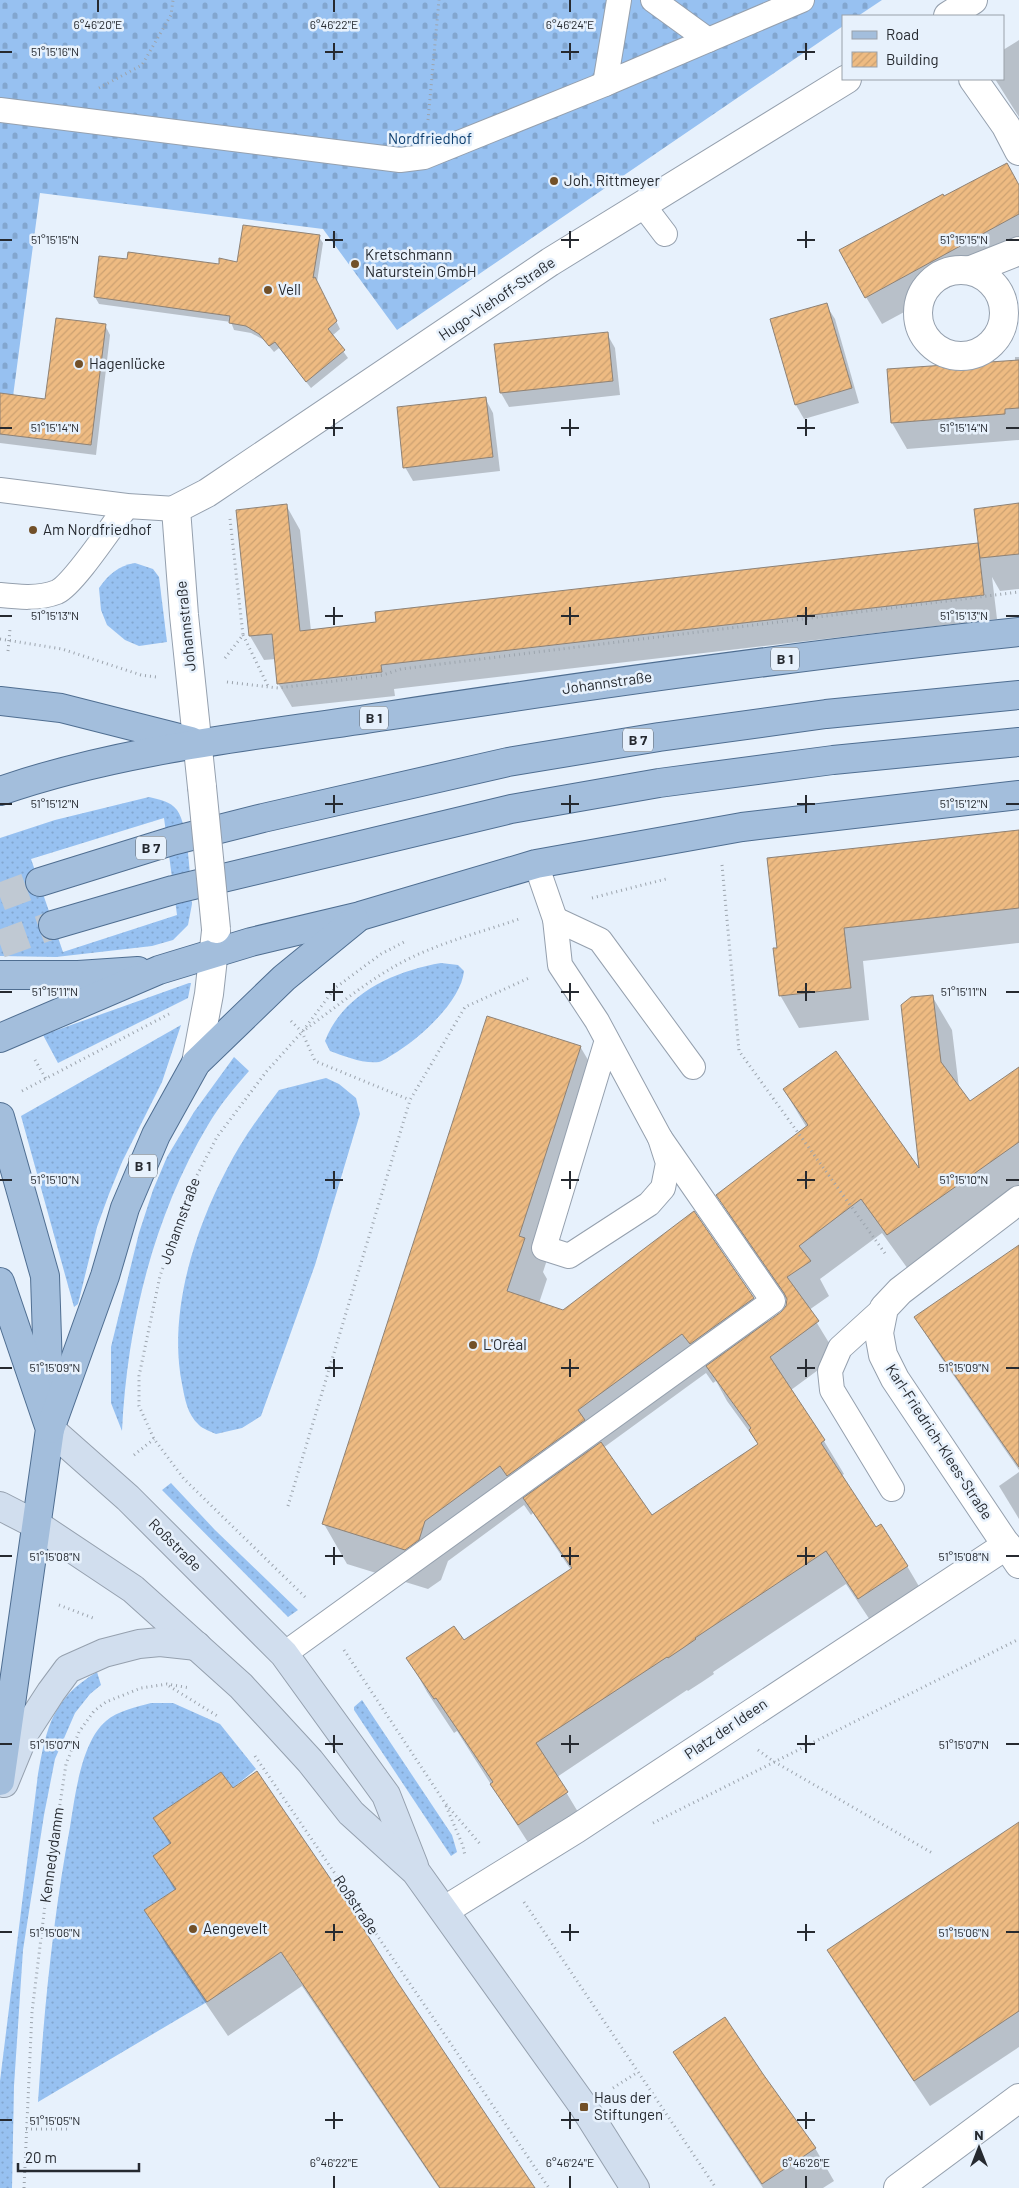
<svg xmlns="http://www.w3.org/2000/svg" width="1019" height="2188" font-family="Barlow,sans-serif">
<defs>
<pattern id="grass-dots" width="8" height="8" patternUnits="userSpaceOnUse" patternTransform="scale(1.25)"><rect width="8" height="8" fill="#97c1f1"/><path d="M2 2h.1M6 6h.1" fill="none" stroke="#82a6cf" stroke-width="1.8" stroke-linecap="round"/></pattern>
<pattern id="cemetery-stones" width="16" height="16" patternUnits="userSpaceOnUse" patternTransform="scale(1.25)"><rect width="16" height="16" fill="#97c1f1"/><path d="M2 7V4a2 2 0 0 1 4 0v3zM10 15v-3a2 2 0 0 1 4 0v3z" fill="#82a6cf"/></pattern>
<pattern id="building-hatch" width="6" height="6" patternUnits="userSpaceOnUse" patternTransform="scale(1.25)"><rect width="6" height="6" fill="#eebb82"/><path d="M-1 1l2-2M0 6l6-6M5 7l2-2" fill="none" stroke="#cca171"/></pattern>
</defs>
<rect width="100%" height="100%" fill="#e7f1fc"/>
<!-- grass -->
<g fill="url(#grass-dots)" fill-rule="evenodd">
<path d="M135,563L153,569L159,577L167,642L139,646L125,640L107,625L101,610L99,588C109,574 118,566 135,563Z"/>
<path d="M149,797C160,800 170,801 177,810C189,826 190,882 192,904L188,925L173,940L152,946L56,957L0,956V838L55,820ZM164,818L177,915L63,952L31,859Z"/>
<path d="M441,963L458,965L464,971C461,1002 418,1040 392,1055C389,1057 383,1061 379,1062C363,1064 344,1056 330,1051L325,1041C343,994 394,971 441,963Z"/>
<polygon points="189,983 191,983 188,998 58,1063 43,1035"/>
<polygon points="181,1025 162,1082 122,1162 109,1194 97,1227 78,1304 74,1307 21,1116"/>
<path d="M234,1057L249,1071C234,1088 219,1106 208,1125C153,1217 127,1326 122,1431L111,1403V1347L139,1233L153,1190L167,1157L194,1112Z"/>
<path d="M326,1078L339,1084L356,1098L360,1114L315,1265L261,1416L242,1428L216,1434C210,1431 203,1429 199,1425C187,1414 185,1399 182,1384C168,1314 194,1231 227,1169C241,1141 260,1115 279,1090Z"/>
<polygon points="171,1483 215,1530 298,1610 288,1617 162,1490"/>
<path d="M97,1672L101,1685L90,1694L75,1713L55,1759L44,1815L23,1950L14,2086L12,2188H0V2081L38,1774C47,1726 52,1699 97,1672Z"/>
<polygon points="362,1700 452,1835 457,1852 451,1856 354,1710 354,1707"/>
<path d="M151,1703H173L220,1724L256,1769L233,1788L221,1772L153,1818L171,1843L153,1856L176,1889L144,1910L207,2002L38,2102C44,2010 53,1918 70,1827C75,1797 81,1742 106,1721C117,1711 137,1707 151,1703Z"/>
</g>
<!-- cemetery -->
<polygon fill="url(#cemetery-stones)" points="0,0 882,0 858,16 843,16 843,26 397,330 323,229 40,193 8,434 0,433"/>
<!-- shadow -->
<g fill="#0003" fill-rule="evenodd">
<polygon points="1019,40 1019,117 995,79 1003,79 1003,50"/>
<polygon points="1019,186 1019,250 882,324 866,297 944,198"/>
<polygon points="319,237 323,243 317,282 340,329 332,336 348,358 311,388 279,348 274,352 264,340 251,333 234,330 231,322 99,304 95,297 128,260 220,265 238,263"/>
<polygon points="826,305 835,319 859,403 804,419 796,405 771,320"/>
<polygon points="105,325 110,335 96,455 0,443 0,394 46,401"/>
<polygon points="607,334 615,348 620,395 509,407 501,393"/>
<polygon points="1015,357 1019,357 1019,440 907,449 892,423 1015,362"/>
<polygon points="485,398 493,413 500,471 413,481 405,467"/>
<polygon points="286,505 300,530 311,631 977,544 980,549 1019,505 1019,589 1000,591 992,577 997,619 394,689 395,696 292,707 278,683 276,659 264,660 250,636"/>
<polygon points="1019,831 1019,943 863,961 869,1020 799,1028 780,995 774,950"/>
<path d="M932,996L952,1030L959,1088L970,1103L1019,1091V1190L908,1269L882,1233L820,1279L829,1296L809,1310L837,1356L791,1390L824,1441L844,1474L841,1476L876,1529L907,1566L927,1600L878,1632L846,1584L713,1672L714,1674L702,1682L688,1691L687,1690L557,1777L587,1827L538,1858L457,1731L454,1733L427,1692L408,1658L463,1641L571,1570L533,1513L531,1515L524,1505L448,1561L441,1580L428,1589L347,1564L324,1524L488,1018L581,1048L604,1087L543,1272L547,1279L539,1303L563,1311L753,1298L767,1324L782,1313L787,1307L788,1302L737,1229L718,1195L807,1128L784,1090L921,1173ZM706,1373L713,1383L716,1381L727,1401L759,1445L651,1516L603,1448Z"/>
<polygon points="1019,1246 1019,1470 933,1346 916,1317"/>
<polygon points="1019,1472 1019,1519 999,1486"/>
<polygon points="155,1818 534,2188 439,2188 302,1986 228,2036 166,1945 146,1910 175,1891 155,1856 170,1845"/>
<polygon points="1019,1823 1019,2047 930,2106 843,1976 828,1950"/>
<polygon points="675,2052 815,2148 834,2181 823,2188 763,2188 694,2085"/>
</g>
<!-- building -->
<g fill="url(#building-hatch)" stroke="#8e8276">
<polygon points="1007,163 1019,185 1019,214 865,298 839,250 943,194 944,196"/>
<polygon points="243,225 320,235 313,278 315,277 337,321 328,329 345,350 306,382 275,342 269,346 259,334 246,326 229,323 230,316 94,297 99,256 127,259 128,252 219,264 219,258 237,262"/>
<polygon points="827,303 852,388 795,405 770,319"/>
<polygon points="56,318 106,324 91,445 0,434 0,393 45,399"/>
<polygon points="608,332 613,381 500,393 494,344"/>
<polygon points="1019,360 1019,408 1005,409 1005,414 891,423 887,369"/>
<polygon points="486,397 493,457 403,468 397,407"/>
<polygon points="1019,503 1019,554 980,558 974,509"/>
<polygon points="287,504 300,631 376,622 375,612 978,543 984,595 381,665 382,672 277,684 272,634 249,636 236,510"/>
<polygon points="1019,830 1019,908 844,928 851,988 779,996 773,948 777,948 767,858"/>
<polygon points="933,995 941,1062 970,1101 1019,1067 1019,1142 887,1235 861,1199 799,1246 811,1261 787,1277 819,1321 770,1357 825,1440 821,1443 876,1527 881,1524 908,1566 858,1599 826,1551 695,1638 696,1639 683,1648 668,1658 667,1657 536,1743 568,1792 518,1825 490,1784 493,1782 436,1698 434,1699 406,1658 454,1626 464,1640 572,1568 523,1498 601,1442 652,1515 758,1444 749,1430 751,1428 706,1366 781,1312 786,1306 787,1299 784,1293 716,1195 808,1125 783,1089 836,1051 919,1168 901,1005 911,997"/>
<polygon points="487,1016 581,1046 519,1236 525,1238 507,1291 563,1310 694,1211 754,1298 690,1344 682,1334 578,1410 585,1420 507,1476 500,1466 425,1521 419,1540 405,1550 322,1524"/>
<polygon points="1019,1245 1019,1467 914,1317"/>
<polygon points="257,1771 349,1906 394,1977 535,2188 440,2188 281,1952 207,2002 144,1910 176,1889 153,1856 171,1843 153,1818 221,1772 233,1788"/>
<polygon points="1019,1822 1019,2011 914,2081 827,1950"/>
<polygon points="725,2017 763,2074 816,2148 762,2184 673,2052"/>
</g>
<g fill="none" stroke-linecap="round" stroke-linejoin="round">
<!-- primary-tunnel -->
<g stroke="#c0c9d3" stroke-width="28" stroke-dasharray="28 14" stroke-linecap="butt">
<polyline points="0,897 40,882"/>
<polyline points="0,944 53,925"/>
</g>
<defs>
<g id="lane">
<polyline points="619,0 605,84 802,0"/>
<polyline points="653,0 708,40"/>
<polyline points="0,110 400,160 424,157 605,84"/>
<polyline points="643,205 665,234"/>
<polyline points="0,490 127,506 176,509"/>
<path d="M0,595C18,597 39,599 57,592C74,584 113,524 127,506"/>
<polyline points="536,864 555,919 560,965 597,1021 660,1138 668,1163 663,1188 649,1204 569,1256 544,1248 607,1040"/>
<polyline points="555,919 600,940 693,1067"/>
<polyline points="884,1308 840,1348 830,1371 832,1390 892,1489"/>
<polyline points="284,1654 773,1301 660,1138"/>
</g>
<g id="street">
<polyline points="948,16 973,0"/>
<polyline points="973,79 1006,126 1019,151"/>
<circle cx="961" cy="313" r="43"/>
<polyline points="971,270 1019,251"/>
<polyline points="202,787 184,615 176,509 207,493 550,262 847,79"/>
<polyline points="196,1063 209,994 216,931"/>
<polyline points="1019,1200 900,1291 884,1308 879,1333 883,1355 895,1379 1019,1564"/>
<polyline points="445,1910 576,1829 1007,1545"/>
<polyline points="898,2188 1019,2098"/>
</g>
<g id="secondary">
<polyline points="50,1429 128,1498 284,1654 386,1795 414,1866"/>
<polyline points="0,1506 37,1525 133,1589 241,1686 310,1761 351,1813 416,1872 584,2107 635,2188"/>
<polyline points="4,1783 25,1732 51,1692 68,1669 104,1653 139,1644 160,1642 197,1646"/>
</g>
<g id="primary">
<polyline points="0,701 61,708 191,741"/>
<path d="M0,791C124,748 257,736 386,716C597,684 807,654 1019,632"/>
<polyline points="40,882 172,841 263,818 508,762 659,737 826,714 1019,695"/>
<polyline points="53,925 173,890 511,809 659,783 833,760 1019,742"/>
<polyline points="0,975 78,975 138,971"/>
<polyline points="0,1038 159,970 251,942 360,916 536,864 742,827 1019,795"/>
<polyline points="0,1117 45,1276 49,1400"/>
<polyline points="0,1282 50,1429 0,1781"/>
<polyline points="50,1429 105,1276 125,1208 156,1135 196,1063 284,978 355,920"/>
</g>
</defs>
<!-- lane casing -->
<use href="#lane" stroke="#95a0ae" stroke-width="26"/>
<!-- street casing -->
<use href="#street" stroke="#95a0ae" stroke-width="30"/>
<!-- secondary casing -->
<use href="#secondary" stroke="#95a0ae" stroke-width="30"/>
<!-- primary casing -->
<use href="#primary" stroke="#4f6e91" stroke-width="30"/>
<!-- path -->
<g stroke="#9ca4ad" stroke-width="3" stroke-dasharray="1 4" stroke-linecap="butt">
<polyline points="99,88 142,65 171,15 173,0"/>
<polyline points="428,120 439,0"/>
<polyline points="243,635 268,686"/>
<polyline points="0,639 62,649 141,675 156,677"/>
<polyline points="8,651 10,629"/>
<polyline points="225,658 243,635 230,519"/>
<polyline points="227,682 278,688 383,675 401,669 1019,592"/>
<polyline points="722,865 739,1051 887,1256"/>
<polyline points="592,898 666,879"/>
<polyline points="291,1021 302,1032 315,1061 410,1100"/>
<path d="M306,1029C336,1007 365,983 397,965C434,944 479,933 519,919"/>
<polyline points="35,1060 46,1079"/>
<polyline points="22,1091 169,1014"/>
<polyline points="134,1455 154,1439"/>
<polyline points="288,1506 410,1100 465,1007 529,978"/>
<polyline points="305,1597 184,1479 154,1439 139,1406 139,1376 160,1276 193,1183 217,1137 266,1072 302,1032 335,988 381,954 404,942"/>
<polyline points="59,1605 93,1618"/>
<polyline points="344,1650 445,1803 481,1845"/>
<polyline points="169,1686 219,1717"/>
<polyline points="758,1750 773,1761 934,1854"/>
<polyline points="255,1756 549,2188"/>
<polyline points="446,1806 463,1846 465,1856"/>
<polyline points="653,1823 1019,1639"/>
<polyline points="524,1902 716,2188"/>
<polyline points="613,2088 638,2072"/>
<polyline points="26,2129 70,2129"/>
<polyline points="24,2188 32,2012 46,1897 66,1764 79,1732 94,1711 106,1702 141,1688 167,1684 190,1688"/>
</g>
<!-- lane -->
<use href="#lane" stroke="#fff" stroke-width="24"/>
<!-- street -->
<use href="#street" stroke="#fff" stroke-width="28"/>
<!-- secondary -->
<use href="#secondary" stroke="#d1deee" stroke-width="28"/>
<!-- primary -->
<use href="#primary" stroke="#a3bedc" stroke-width="28"/>
<defs>
<polyline id="street-bridge" points="202,787 216,929"/>
</defs>
<!-- street-bridge casing -->
<use href="#street-bridge" stroke="#95a0ae" stroke-width="30" stroke-linecap="butt"/>
<!-- street-bridge -->
<use href="#street-bridge" stroke="#fff" stroke-width="28"/>
</g>
<!-- ticks -->
<path fill="none" stroke="#262a30" stroke-width="2" d="M98,0V12M334,0V12M570,0V12M334,43V60M570,43V60M806,43V60M0,52H12M325,52H343M561,52H579M797,52H815M334,231V248M570,231V248M806,231V248M0,240H12M325,240H343M561,240H579M797,240H815M1006,240H1019M334,419V436M570,419V436M806,419V436M0,428H12M325,428H343M561,428H579M797,428H815M1006,428H1019M334,607V625M570,607V625M806,607V625M0,616H12M325,616H343M561,616H579M797,616H815M1006,616H1019M334,795V813M570,795V813M806,795V813M0,804H12M325,804H343M561,804H579M797,804H815M1006,804H1019M334,983V1001M570,983V1001M806,983V1001M0,992H12M325,992H343M561,992H579M797,992H815M1006,992H1019M334,1171V1189M570,1171V1189M806,1171V1189M0,1180H12M325,1180H343M561,1180H579M797,1180H815M1006,1180H1019M334,1359V1377M570,1359V1377M806,1359V1377M0,1368H12M325,1368H343M561,1368H579M797,1368H815M1006,1368H1019M334,1547V1565M570,1547V1565M806,1547V1565M0,1556H12M325,1556H343M561,1556H579M797,1556H815M1006,1556H1019M334,1735V1753M570,1735V1753M806,1735V1753M0,1744H12M325,1744H343M561,1744H579M797,1744H815M1006,1744H1019M334,1924V1941M570,1924V1941M806,1924V1941M0,1932H12M325,1932H343M561,1932H579M797,1932H815M1006,1932H1019M334,2112V2129M570,2112V2129M806,2112V2129M0,2120H12M325,2120H343M561,2120H579M797,2120H815M334,2176V2188M570,2176V2188M806,2176V2188"/>
<!-- markers -->
<g fill="#725028" stroke="#e7f1fc" stroke-width="2">
<circle cx="554" cy="181" r="5"/>
<circle cx="355" cy="264" r="5"/>
<circle cx="268" cy="290" r="5"/>
<circle cx="79" cy="364" r="5"/>
<circle cx="33" cy="530" r="5"/>
<circle cx="473" cy="1345" r="5"/>
<circle cx="193" cy="1929" r="5"/>
<rect x="579" y="2102" width="10" height="10" rx="2.5"/>
</g>
<g text-anchor="middle" stroke-width="5" stroke-linejoin="round" paint-order="stroke">
<!-- shield labels -->
<g fill="#e7f1fc" stroke="#60666d" stroke-width="1">
<rect x="771" y="647.5" width="28" height="23" rx="4"/>
<rect x="360" y="706.5" width="28" height="23" rx="4"/>
<rect x="623" y="728.5" width="30" height="23" rx="4"/>
<rect x="136" y="836.5" width="30" height="23" rx="4"/>
<rect x="129" y="1154.5" width="28" height="23" rx="4"/>
</g>
<g font-size="14" font-weight="bold" fill="#262a30">
<text x="785" y="664">B 1</text>
<text x="374" y="723">B 1</text>
<text x="638" y="745">B 7</text>
<text x="151" y="853">B 7</text>
<text x="143" y="1171">B 1</text>
</g>
<!-- park labels -->
<g font-size="15" fill="#0e4071" stroke="#e7f1fc">
<text x="430" y="144">Nordfriedhof</text>
</g>
<!-- poi labels -->
<g font-size="15" fill="#262a30" stroke="#e7f1fc" text-anchor="start">
<text x="564" y="186">Joh. Rittmeyer</text>
<text x="365" y="260">Kretschmann<tspan x="365" dy="17">Naturstein GmbH</tspan></text>
<text x="278" y="295">Vell</text>
<text x="89" y="369">Hagenlücke</text>
<text x="43" y="535">Am Nordfriedhof</text>
<text x="483" y="1350">L'Oréal</text>
<text x="203" y="1934">Aengevelt</text>
<text x="594" y="2103">Haus der<tspan x="594" dy="17">Stiftungen</tspan></text>
</g>
<!-- street labels -->
<g font-size="15" fill="#262a30" stroke="#e7f1fc">
<text transform="translate(497 299) rotate(-34)" y="5">Hugo-Viehoff-Straße</text>
<text transform="translate(186 626) rotate(-96)" y="5">Johannstraße</text>
<text transform="translate(607 683) rotate(-8)" y="5">Johannstraße</text>
<text transform="translate(180 1221) rotate(-70)" y="5">Johannstraße</text>
<text transform="translate(939 1442) rotate(57)" y="5">Karl-Friedrich-Klees-Straße</text>
<text transform="translate(175 1545) rotate(45)" y="5">Roßstraße</text>
<text transform="translate(726 1729) rotate(-34)" y="5">Platz der Ideen</text>
<text transform="translate(52 1855) rotate(-82)" y="5">Kennedydamm</text>
<text transform="translate(356 1905) rotate(56)" y="5">Roßstraße</text>
</g>
</g>
<g font-size="12" text-anchor="middle" fill="#262a30" stroke="#e7f1fc" stroke-width="5" stroke-linejoin="round" paint-order="stroke">
<text x="98" y="29">6°46'20"E</text>
<text x="334" y="29">6°46'22"E</text>
<text x="570" y="29">6°46'24"E</text>
<text x="55" y="56">51°15'16"N</text>
<text x="55" y="244">51°15'15"N</text>
<text x="964" y="244">51°15'15"N</text>
<text x="55" y="432">51°15'14"N</text>
<text x="964" y="432">51°15'14"N</text>
<text x="55" y="620">51°15'13"N</text>
<text x="964" y="620">51°15'13"N</text>
<text x="55" y="808">51°15'12"N</text>
<text x="964" y="808">51°15'12"N</text>
<text x="55" y="996">51°15'11"N</text>
<text x="964" y="996">51°15'11"N</text>
<text x="55" y="1184">51°15'10"N</text>
<text x="964" y="1184">51°15'10"N</text>
<text x="55" y="1372">51°15'09"N</text>
<text x="964" y="1372">51°15'09"N</text>
<text x="55" y="1561">51°15'08"N</text>
<text x="964" y="1561">51°15'08"N</text>
<text x="55" y="1749">51°15'07"N</text>
<text x="964" y="1749">51°15'07"N</text>
<text x="55" y="1937">51°15'06"N</text>
<text x="964" y="1937">51°15'06"N</text>
<text x="55" y="2125">51°15'05"N</text>
<text x="334" y="2167">6°46'22"E</text>
<text x="570" y="2167">6°46'24"E</text>
<text x="806" y="2167">6°46'26"E</text>
</g>
<!-- legend -->
<rect x="842" y="15" width="162" height="65" fill="#e7f1fc" stroke="#9aa1aa"/>
<rect x="852" y="31" width="25" height="8" fill="#a3bedc" stroke="#9aa1aa"/>
<text x="886" y="40" font-size="15" fill="#262a30">Road</text>
<rect x="852" y="52" width="25" height="15" fill="url(#building-hatch)" stroke="#9aa1aa"/>
<text x="886" y="65" font-size="15" fill="#262a30">Building</text>
<!-- north arrow -->
<g transform="translate(979 2148)" stroke="#e7f1fc" stroke-width="4" paint-order="stroke">
<path d="M0-4L9 19L0 12L-9 19Z" fill="#262a30"/>
<text y="-8" font-size="14" font-weight="bold" text-anchor="middle" fill="#262a30">N</text>
</g>
<!-- scale -->
<path d="M18 2163v8h121v-8" fill="none" stroke="#262a30" stroke-width="2.5"/>
<text x="25" y="2163" font-size="15" fill="#262a30" stroke="#e7f1fc" stroke-width="4" paint-order="stroke">20 m</text>
</svg>
